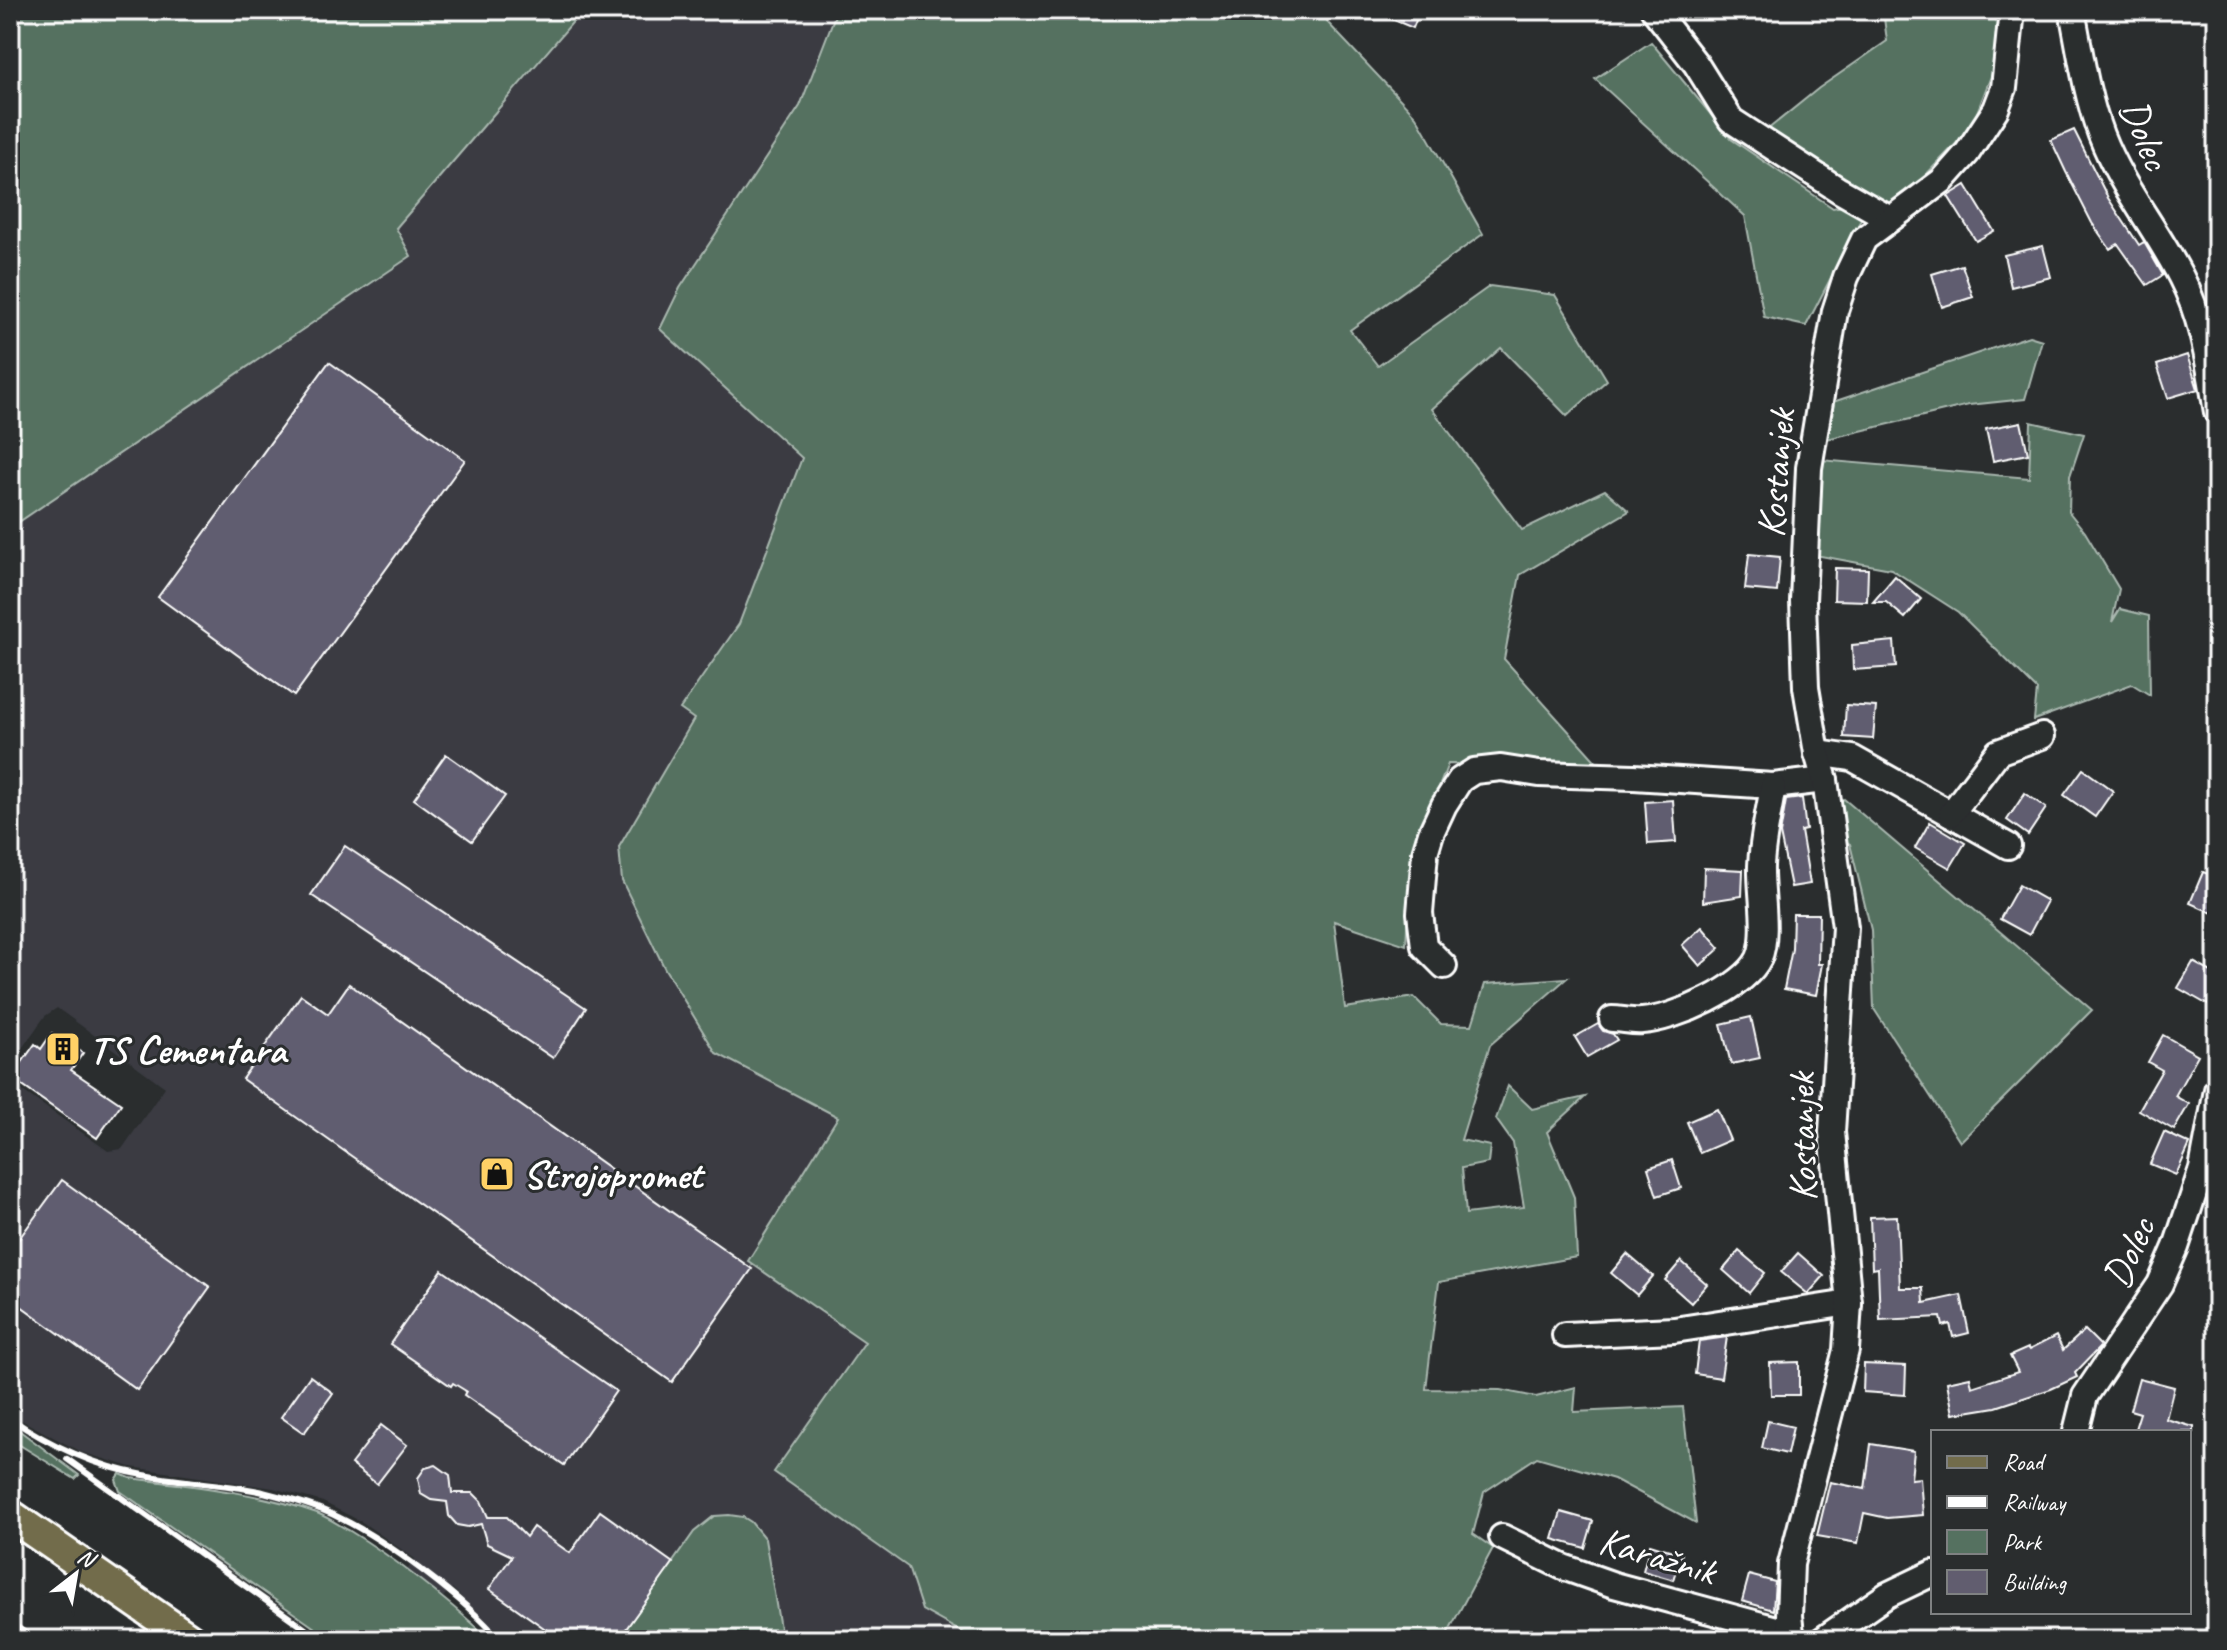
<svg xmlns="http://www.w3.org/2000/svg" width="2227" height="1650" font-family="Caveat,sans-serif">
<rect width="100%" height="100%" fill="#2a2d2e"/>
<filter id="ink" filterUnits="userSpaceOnUse"><feTurbulence type="fractalNoise" baseFrequency=".0125" numOctaves="2"/><feDisplacementMap in="SourceGraphic" scale="16" xChannelSelector="R" yChannelSelector="G"/><feConvolveMatrix kernelMatrix="1 2 1 2 8 2 1 2 1" color-interpolation-filters="sRGB"/></filter>
<g filter="url(#ink)">
<!-- built -->
<polygon fill="#3a3b42" points="583,10 837,10 800,106 680,288 661,329 803,458 739,624 680,708 694,719 619,847 622,881 665,969 716,1052 838,1117 749,1261 865,1342 774,1472 908,1567 922,1610 976,1640 506,1640 452,1588 443,1597 407,1570 415,1559 362,1522 323,1502 273,1488 131,1467 81,1452 10,1414 10,1082 108,1151 122,1149 165,1087 57,1008 45,1016 10,1065 10,528 411,256 396,228"/>
<!-- green -->
<g fill="#557160" stroke="#aab8b0" stroke-width="2">
<polygon points="10,10 583,10 396,228 411,256 10,528"/>
<polygon points="837,10 1331,10 1327,22 1416,116 1483,234 1350,330 1378,366 1490,286 1555,295 1607,380 1567,416 1501,348 1432,409 1522,530 1605,490 1629,511 1520,575 1504,659 1600,766 1448,764 1411,858 1406,945 1334,921 1345,1008 1414,997 1441,1024 1472,1025 1485,984 1567,978 1490,1045 1461,1140 1490,1146 1488,1163 1462,1168 1466,1214 1524,1207 1513,1143 1496,1119 1508,1086 1532,1109 1585,1097 1547,1132 1574,1197 1577,1257 1439,1282 1426,1389 1500,1390 1536,1397 1576,1387 1574,1412 1683,1407 1696,1523 1614,1479 1537,1457 1484,1492 1473,1534 1493,1548 1444,1640 976,1640 922,1610 908,1567 774,1472 865,1342 748,1261 838,1117 716,1053 665,969 622,881 619,847 694,719 680,709 739,624 802,458 660,329 680,288 800,106"/>
<polygon points="1883,10 2002,10 1996,63 1971,128 1892,210 1762,134 1819,88 1887,41"/>
<polygon points="1651,42 1731,139 1833,208 1871,200 1806,326 1764,317 1745,216 1595,79"/>
<polygon points="2029,336 2042,340 2025,399 1969,405 1827,439 1827,404"/>
<polygon points="2031,422 2084,434 2070,476 2069,512 2085,532 2119,589 2112,622 2120,609 2149,616 2150,695 2132,684 2034,720 2037,690 1958,612 1891,569 1815,555 1821,460 2029,478"/>
<polygon points="1844,799 2092,1010 1960,1142 1874,1009 1871,930 1850,844 1842,840 1838,803"/>
<polygon points="10,1424 16,1428 79,1475 75,1479 10,1439"/>
<path d="M120,1474L130,1478C193,1486 258,1492 317,1513C329,1518 339,1525 350,1531C401,1562 447,1600 491,1640H332L120,1491L116,1480Z"/>
<polygon points="729,1515 743,1517 751,1522 765,1539 782,1640 618,1640 694,1532 714,1516"/>
</g>
<!-- building -->
<g fill="#615d6f" stroke="#fff" stroke-width="2">
<polygon points="1370,10 1420,10 1413,28"/>
<polygon points="2074,130 2108,198 2139,245 2144,242 2163,275 2147,285 2118,244 2110,249 2092,223 2066,172 2051,140"/>
<polygon points="1966,185 1994,231 1976,241 1948,196"/>
<polygon points="2043,246 2051,277 2011,287 2004,255"/>
<polygon points="1962,265 1973,297 1942,307 1932,274"/>
<polygon points="2187,355 2198,389 2168,398 2157,365"/>
<polygon points="329,362 465,460 294,696 158,597"/>
<polygon points="2021,422 2028,454 1993,461 1986,429"/>
<polygon points="1749,554 1780,557 1777,592 1745,589"/>
<polygon points="1835,568 1868,569 1867,601 1834,600"/>
<polygon points="1895,576 1921,599 1905,618 1886,602 1873,602"/>
<polygon points="1894,641 1896,667 1853,670 1852,645"/>
<polygon points="1846,705 1876,707 1873,739 1844,737"/>
<polygon points="446,754 505,796 472,841 414,799"/>
<polygon points="2083,769 2113,791 2095,817 2064,795"/>
<polygon points="2025,793 2046,808 2028,835 2007,820"/>
<polygon points="1802,798 1806,830 1801,831 1810,884 1791,887 1780,834 1786,800"/>
<polygon points="1673,800 1676,842 1648,844 1645,802"/>
<polygon points="1930,822 1965,843 1950,868 1915,848"/>
<polygon points="345,846 586,1008 553,1058 311,895"/>
<polygon points="1704,868 1743,870 1742,896 1703,902"/>
<polygon points="2203,872 2217,877 2217,915 2190,903"/>
<polygon points="2019,885 2047,901 2029,935 2000,919"/>
<polygon points="1793,914 1819,914 1818,964 1822,964 1816,995 1784,989 1792,949"/>
<polygon points="1702,927 1720,948 1700,966 1682,945"/>
<polygon points="2193,962 2217,975 2217,1010 2178,988"/>
<polygon points="349,984 752,1269 672,1382 242,1079 301,995 328,1014"/>
<polygon points="1751,1017 1760,1058 1731,1064 1721,1024"/>
<polygon points="1598,1024 1603,1031 1613,1034 1617,1040 1587,1057 1575,1037"/>
<polygon points="52,1033 83,1053 71,1070 121,1104 97,1138 11,1078 35,1044 41,1049"/>
<polygon points="2163,1035 2198,1055 2175,1096 2189,1104 2174,1130 2139,1110 2162,1070 2148,1062"/>
<polygon points="1717,1109 1730,1140 1700,1153 1687,1122"/>
<polygon points="2164,1132 2190,1144 2176,1175 2150,1164"/>
<polygon points="1672,1160 1681,1188 1657,1196 1648,1168"/>
<polygon points="62,1180 210,1287 137,1390 10,1298 10,1251"/>
<polygon points="1897,1216 1900,1288 1923,1288 1924,1303 1961,1295 1969,1333 1953,1337 1950,1324 1943,1326 1941,1317 1880,1320 1878,1268 1872,1269 1870,1217"/>
<polygon points="1739,1251 1765,1273 1749,1293 1723,1270"/>
<polygon points="1798,1253 1824,1276 1808,1294 1781,1272"/>
<polygon points="1627,1254 1653,1276 1637,1295 1611,1273"/>
<polygon points="1681,1261 1707,1284 1691,1303 1665,1280"/>
<polygon points="442,1270 616,1391 564,1465 464,1395 466,1391 453,1383 451,1386 390,1344"/>
<polygon points="2085,1330 2101,1346 2075,1373 2077,1377 2051,1389 1996,1407 1953,1414 1947,1382 1970,1377 1972,1387 2018,1372 2010,1356 2028,1348 2029,1350 2056,1336 2063,1350"/>
<polygon points="1727,1337 1721,1378 1695,1374 1699,1341"/>
<polygon points="1799,1362 1799,1395 1771,1395 1770,1363"/>
<polygon points="1864,1364 1906,1366 1905,1395 1863,1392"/>
<polygon points="310,1376 333,1393 304,1433 281,1417"/>
<polygon points="2139,1378 2174,1387 2166,1419 2194,1427 2194,1432 2134,1432 2140,1413 2130,1410"/>
<polygon points="1768,1421 1793,1427 1787,1454 1762,1448"/>
<polygon points="381,1425 407,1445 377,1484 351,1464"/>
<polygon points="1871,1444 1914,1451 1911,1479 1920,1478 1923,1515 1887,1518 1864,1513 1858,1543 1817,1536 1830,1482 1865,1489"/>
<polygon points="436,1465 450,1475 452,1493 473,1493 481,1501 488,1517 507,1517 526,1537 533,1527 570,1553 600,1511 673,1563 618,1640 561,1640 489,1589 512,1556 487,1544 481,1524 468,1527 457,1525 449,1516 447,1502 431,1500 421,1494 418,1478 425,1468"/>
<polygon points="1561,1512 1593,1521 1585,1548 1553,1539"/>
<polygon points="1650,1544 1682,1554 1674,1580 1643,1571"/>
<polygon points="1749,1575 1775,1582 1773,1610 1742,1601"/>
</g>
<g fill="none" stroke-linecap="round" stroke-linejoin="round">
<defs>
<g id="minor">
<polyline points="1654,10 1696,64 1731,120 1839,190 1890,219"/>
<path d="M2072,10C2080,51 2086,95 2101,135C2121,187 2156,228 2181,277C2203,319 2209,366 2217,412"/>
<polyline points="1817,753 1852,758 2008,846"/>
<polyline points="1951,814 1998,752 2042,736"/>
<polyline points="1444,966 1424,946 1420,913 1425,853 1431,833 1444,805 1460,780 1474,771 1501,768 1539,774 1634,777 1773,786 1825,780"/>
<path d="M1612,1019C1622,1019 1632,1022 1642,1021C1675,1019 1745,988 1759,958C1769,935 1760,891 1761,866C1762,840 1769,812 1773,786"/>
<polyline points="1565,1335 1674,1330 1849,1303"/>
<polyline points="2076,1432 2085,1396 2160,1284 2176,1247 2202,1169 2217,1090"/>
<polyline points="1502,1537 1563,1567 1614,1585 1791,1633 1794,1640"/>
<polyline points="1791,1633 1789,1616 1791,1564 1846,1350 1849,1303 1832,1132 1845,927 1825,780 1817,753 1806,687 1803,601 1809,468 1835,311 1846,277 1864,239 1943,180 1967,153 1996,109 2004,88 2012,10"/>
<polyline points="1822,1640 1887,1595 1933,1573"/>
</g>
<polyline id="major" points="10,1515 191,1640"/>
</defs>
<!-- minor casing -->
<use href="#minor" stroke="#fff" stroke-width="30"/>
<!-- major casing -->
<use href="#major" stroke="#fff" stroke-width="36"/>
<!-- minor -->
<use href="#minor" stroke="#2a2d2e" stroke-width="24"/>
<!-- major -->
<use href="#major" stroke="#726c4b" stroke-width="30"/>
<!-- rail -->
<g stroke="#fff" stroke-width="6">
<path d="M10,1418C49,1445 97,1467 144,1475C182,1482 221,1483 259,1491C286,1498 315,1505 340,1518C389,1542 465,1599 500,1640"/>
<polyline points="67,1459 321,1640"/>
<polyline points="10,1622 35,1640"/>
<polyline points="10,1639 11,1640"/>
</g>
</g>
</g>
<!-- icons -->
<defs>
<symbol id="building-square" viewBox="-11 -11 22 22"><rect x="-9" y="-9" width="18" height="18" rx="4" fill="#ffd166" stroke="#2a2d2e"/><path d="M-4-6H4V6H1V3H-1V6H-4ZM-2.5-4.3h1.7v1.8h-1.7ZM.8-4.3h1.7v1.8H.8ZM-2.5-1h1.7V.8h-1.7ZM.8-1h1.7V.8H.8Z" fill="#111"/></symbol>
<symbol id="shop-square" viewBox="-11 -11 22 22"><rect x="-9" y="-9" width="18" height="18" rx="4" fill="#ffd166" stroke="#2a2d2e"/><path d="M-5-2.5h2.3a2.7 3.5 0 0 1 5.4 0H5L5.5 6h-11ZM-1.5-2.5h3a1.5 2.3 0 0 0-3 0Z" fill="#111"/></symbol>
</defs>
<g fill-rule="evenodd">
<use href="#building-square" x="43" y="1029" width="40" height="40"/>
<use href="#shop-square" x="477" y="1154" width="40" height="40"/>
</g>
<g text-anchor="middle" stroke-width="6" stroke-linejoin="round" paint-order="stroke">
<!-- street labels -->
<g font-size="40" fill="#fff" stroke="#2a2d2e">
<text transform="translate(2146 134) rotate(68)" y="14">Dolec</text>
<text transform="translate(1775 473) rotate(-85)" y="14">Kostanjek</text>
<text transform="translate(1801 1137) rotate(-91)" y="14">Kostanjek</text>
<text transform="translate(2128 1252) rotate(-65)" y="14">Dolec</text>
<text transform="translate(1658 1555) rotate(16)" y="14">Karažnik</text>
</g>
<!-- poi labels -->
<g font-size="40" font-weight="bold" fill="#fff" stroke="#2a2d2e" text-anchor="start">
<text x="89" y="1063">TS Cementara</text>
<text x="523" y="1188">Strojopromet</text>
</g>
</g>
<!-- margin -->
<rect width="2227" height="1650" fill="none" stroke="#2a2d2e" stroke-width="40"/>
<rect x="20" y="20" width="2187" height="1610" fill="none" stroke="#fff" stroke-width="3" filter="url(#ink)"/>
<!-- legend -->
<rect x="1931" y="1430" width="260" height="184" fill="#2a2d2e" stroke="#7f8182" stroke-width="2"/>
<rect x="1947" y="1456" width="40" height="12" fill="#726c4b" stroke="#7f8182" stroke-width="2"/>
<text x="2003" y="1470" font-size="24" fill="#ffffff">Road</text>
<rect x="1947" y="1496" width="40" height="12" fill="#ffffff" stroke="#7f8182" stroke-width="2"/>
<text x="2003" y="1510" font-size="24" fill="#ffffff">Railway</text>
<rect x="1947" y="1530" width="40" height="24" fill="#557160" stroke="#7f8182" stroke-width="2"/>
<text x="2003" y="1550" font-size="24" fill="#ffffff">Park</text>
<rect x="1947" y="1570" width="40" height="24" fill="#615d6f" stroke="#7f8182" stroke-width="2"/>
<text x="2003" y="1590" font-size="24" fill="#ffffff">Building</text>
<!-- north arrow -->
<g transform="translate(76 1574) rotate(31)" stroke="#2a2d2e" stroke-width="6" paint-order="stroke">
<path d="M0-6L14 30L0 20L-14 30Z" fill="#ffffff"/>
<text y="-12" font-size="22" font-weight="bold" text-anchor="middle" fill="#ffffff">N</text>
</g>
</svg>
